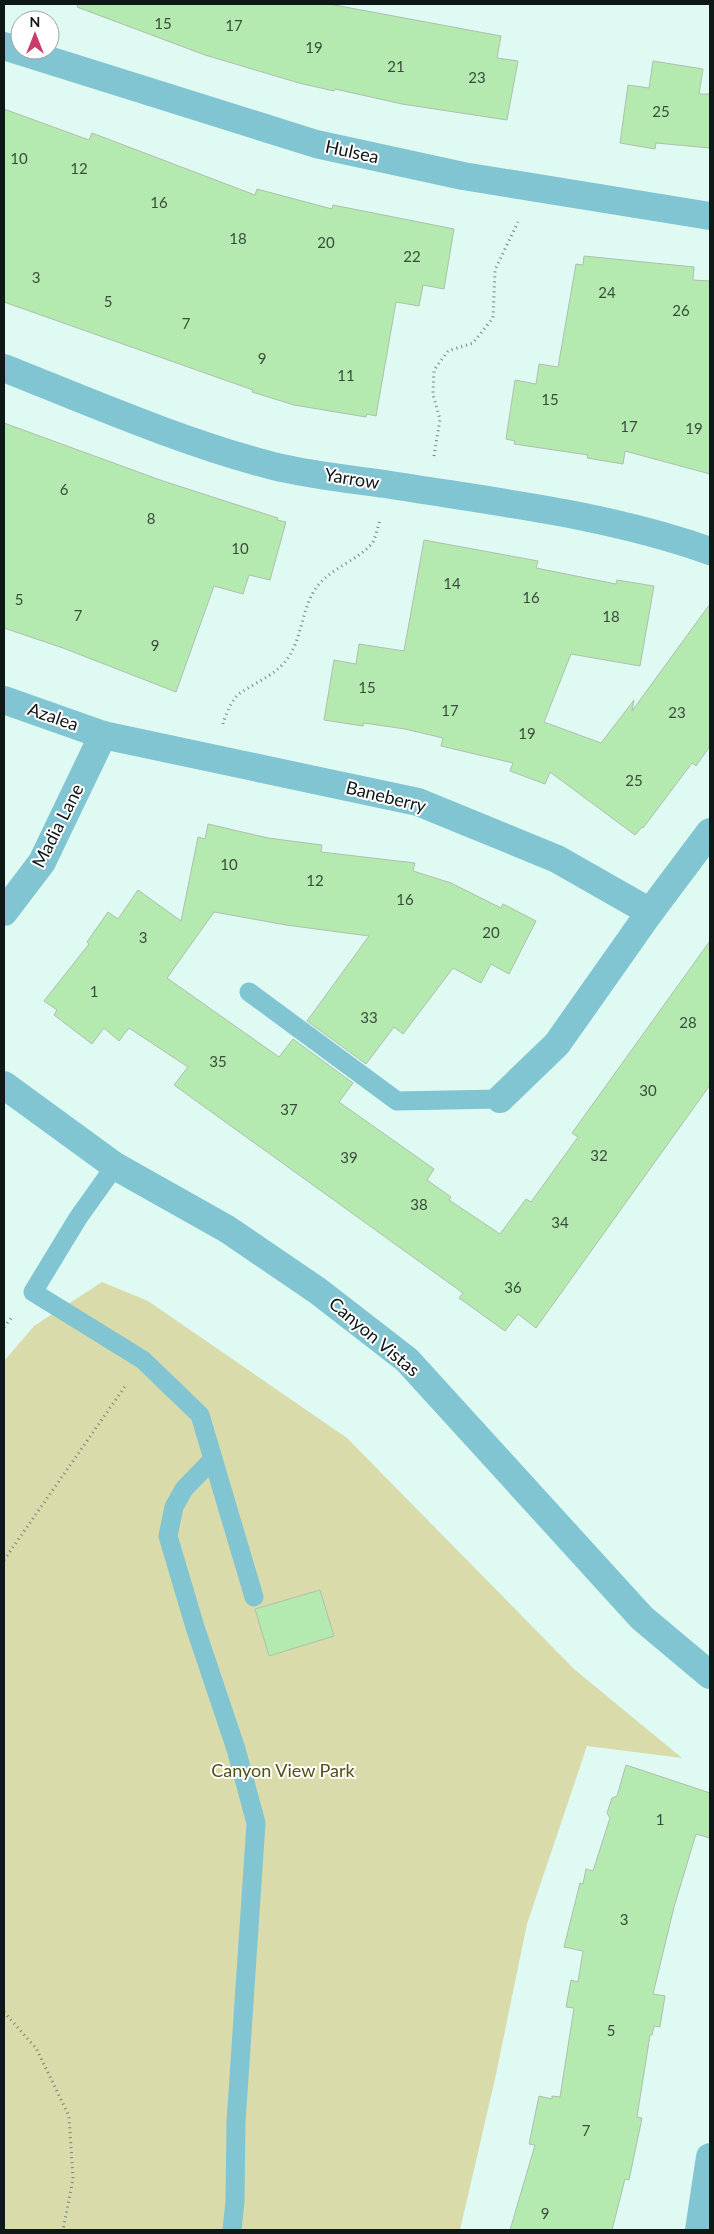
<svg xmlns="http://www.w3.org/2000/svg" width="714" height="2234" font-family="Lato,sans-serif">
<rect width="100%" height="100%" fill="#defaf2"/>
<!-- green -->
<polygon fill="#dadbaa" points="102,1282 148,1301 347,1438 574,1669 682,1758 587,1746 527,1924 495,2079 460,2230 4,2230 4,1361 34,1326"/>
<!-- building -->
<g fill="#b4eaaf" stroke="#afbfad">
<polygon points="78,4 329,4 501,36 497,58 518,61 507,120 402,104 335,89 334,91 299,83 205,55 77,7"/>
<polygon points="653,61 703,69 699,94 710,94 710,148 656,143 655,149 620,143 628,85 649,88"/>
<polygon points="4,109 89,140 92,133 255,195 257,189 332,209 333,205 454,229 444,289 423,285 419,306 396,302 376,416 367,414 366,417 294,405 252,392 253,390 4,302"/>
<polygon points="584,256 694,267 693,280 710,281 710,474 625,451 623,464 587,458 588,455 514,444 515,441 506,439 515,380 536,384 539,364 558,367 576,264 583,265"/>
<polygon points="4,423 163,481 278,518 277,520 286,522 270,580 249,575 243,594 214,586 176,692 63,648 4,628"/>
<polygon points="424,540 538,561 536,568 616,584 617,580 654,586 640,666 571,654 544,722 601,743 634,700 632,711 710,604 710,746 696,766 692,763 643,828 642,827 635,835 550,772 545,784 510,771 513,763 441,746 443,738 405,729 364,723 363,726 324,720 334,660 356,664 359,644 404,651"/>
<polygon points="208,824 268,838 322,845 321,852 415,863 413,871 451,883 501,908 503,904 536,921 509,974 491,964 481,983 453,968 403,1034 394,1027 366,1064 307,1021 369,936 286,925 214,912 167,978 279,1057 293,1039 353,1083 339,1102 434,1169 427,1180 451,1197 449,1200 500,1234 526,1199 531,1202 578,1137 572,1133 710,941 710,1085 536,1328 518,1314 505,1331 459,1298 463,1293 174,1085 188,1067 129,1028 119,1041 104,1028 92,1044 54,1015 57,1010 44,1001 89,944 87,942 108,912 118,919 138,890 181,921 198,837 205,839"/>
<polygon points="320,1590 334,1636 269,1656 255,1609"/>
<polygon points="626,1765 710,1793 710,1838 696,1834 674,1907 653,1994 665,1996 660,2027 654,2026 652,2035 650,2035 637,2117 642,2118 629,2180 625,2179 612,2230 510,2230 535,2145 529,2144 539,2096 552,2099 552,2096 560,2097 574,2008 566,2007 571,1980 578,1982 583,1951 564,1947 580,1883 583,1884 586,1869 593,1871 610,1818 607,1813 612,1798 617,1796"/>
</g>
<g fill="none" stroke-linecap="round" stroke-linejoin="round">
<!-- path -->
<g stroke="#728580" stroke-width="3" stroke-dasharray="1 4" stroke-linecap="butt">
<polyline points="434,456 440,419 433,395 434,370 448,351 473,343 493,318 495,270 518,222"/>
<path d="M223,724C225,716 232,699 239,694C252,684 270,678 283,664C302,644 300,614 314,591C328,568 360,560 373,542C376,536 378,526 380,520"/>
<polyline points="4,1327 13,1316"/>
<polyline points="4,1560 126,1385"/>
<polyline points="4,2012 36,2048 69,2116 73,2179 63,2230"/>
</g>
<!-- service -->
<g stroke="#81c4d2" stroke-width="19">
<polyline points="249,992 397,1101 500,1099"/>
<polyline points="115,1166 78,1218 33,1292 143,1360 200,1415 254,1597"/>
<polyline points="213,1459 184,1489 174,1507 168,1536 195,1627 236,1749 256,1823 236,2122 235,2201 232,2230"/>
</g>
<!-- minor -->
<g stroke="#81c4d2" stroke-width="28">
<polyline points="4,46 316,144 463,176 710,216"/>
<path d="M4,368C92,403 181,442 273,466C310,475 348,479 385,484C494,502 606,514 710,551"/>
<polyline points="4,700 103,735 418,802 557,859 650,912"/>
<polyline points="4,912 42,862 103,735"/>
<polyline points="500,1099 557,1044 650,912 710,832"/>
<polyline points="699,2230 710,2157"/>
</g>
<!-- tertiary -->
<polyline stroke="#81c4d2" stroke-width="28" points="4,1085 115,1166 227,1229 318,1291 407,1360 642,1618 710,1675"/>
</g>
<g text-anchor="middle" stroke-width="4" stroke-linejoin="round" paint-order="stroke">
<!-- number labels -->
<g font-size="15" fill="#384c3c">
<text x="163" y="29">15</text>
<text x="234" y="31">17</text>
<text x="314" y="53">19</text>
<text x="396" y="72">21</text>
<text x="477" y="83">23</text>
<text x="661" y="117">25</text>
<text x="19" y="164">10</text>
<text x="79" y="174">12</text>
<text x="159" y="208">16</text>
<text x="238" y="244">18</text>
<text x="326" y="248">20</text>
<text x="412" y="262">22</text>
<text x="36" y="283">3</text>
<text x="607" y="298">24</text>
<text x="108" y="307">5</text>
<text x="681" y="316">26</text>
<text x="186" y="329">7</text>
<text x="262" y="364">9</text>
<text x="346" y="381">11</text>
<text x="550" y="405">15</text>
<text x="629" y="432">17</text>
<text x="694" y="434">19</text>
<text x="64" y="495">6</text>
<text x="151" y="524">8</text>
<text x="240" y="554">10</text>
<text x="452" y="589">14</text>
<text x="531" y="603">16</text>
<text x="19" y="605">5</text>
<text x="78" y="621">7</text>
<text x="611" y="622">18</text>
<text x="155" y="651">9</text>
<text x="367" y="693">15</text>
<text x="450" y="716">17</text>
<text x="677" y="718">23</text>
<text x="527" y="739">19</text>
<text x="634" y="786">25</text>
<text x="229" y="870">10</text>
<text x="315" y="886">12</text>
<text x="405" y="905">16</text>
<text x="491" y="938">20</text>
<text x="143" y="943">3</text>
<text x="94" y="997">1</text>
<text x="369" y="1023">33</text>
<text x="688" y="1028">28</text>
<text x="218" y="1067">35</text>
<text x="648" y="1096">30</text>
<text x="289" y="1115">37</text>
<text x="599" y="1161">32</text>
<text x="349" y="1163">39</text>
<text x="419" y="1210">38</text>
<text x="560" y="1228">34</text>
<text x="513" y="1293">36</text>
<text x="660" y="1825">1</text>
<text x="624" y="1925">3</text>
<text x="611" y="2036">5</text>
<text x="586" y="2136">7</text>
<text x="545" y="2219">9</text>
</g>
<!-- street labels -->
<g font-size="18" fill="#0e1816" stroke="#fff">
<text transform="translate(352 152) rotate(12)" y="6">Hulsea</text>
<text transform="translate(352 479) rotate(9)" y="6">Yarrow</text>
<text transform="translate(53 717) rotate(19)" y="6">Azalea</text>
<text transform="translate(386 797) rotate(14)" y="6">Baneberry</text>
<text transform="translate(58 826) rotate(-63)" y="6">Madia Lane</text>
<text transform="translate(374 1337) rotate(40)" y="6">Canyon Vistas</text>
</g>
<!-- park labels -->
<g font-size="18" fill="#515018" stroke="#fff">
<text x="283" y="1777">Canyon View Park</text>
</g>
</g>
<!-- border -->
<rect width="714" height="2234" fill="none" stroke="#0e1816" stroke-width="10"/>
<!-- north arrow -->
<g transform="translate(35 35)"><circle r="24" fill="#ffffff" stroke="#9fa3a2"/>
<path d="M0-4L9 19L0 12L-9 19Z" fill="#ca3c6b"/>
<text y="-8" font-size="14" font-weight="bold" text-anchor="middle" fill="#0e1816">N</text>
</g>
</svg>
